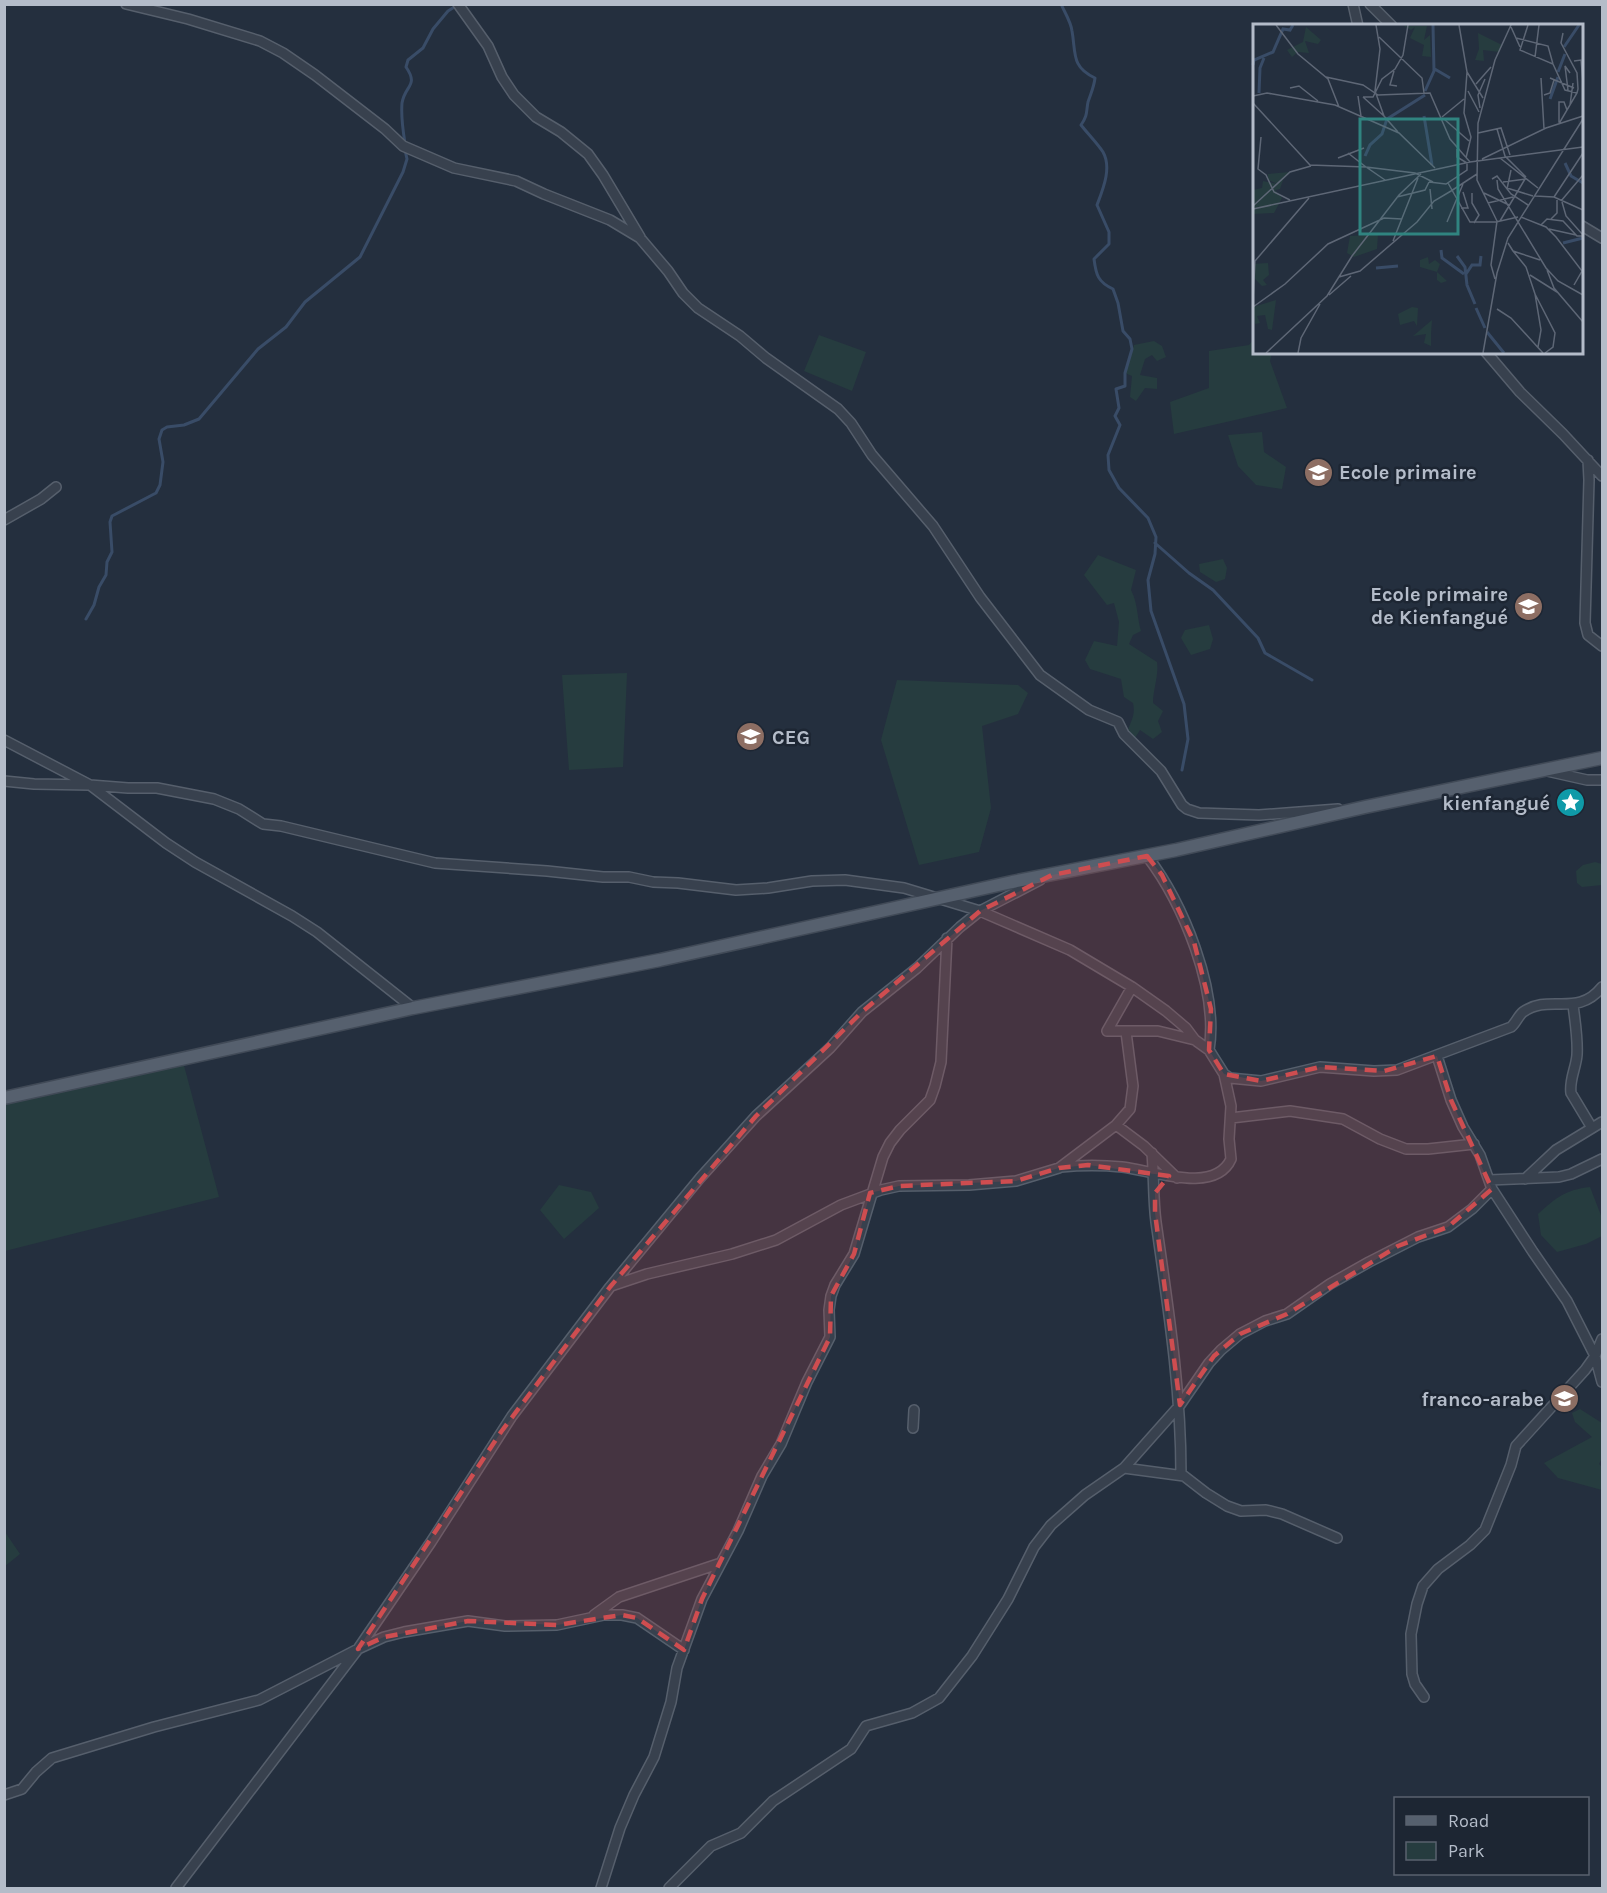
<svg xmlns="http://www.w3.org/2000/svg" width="1607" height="1893" viewBox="0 0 1607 1893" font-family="Karla,sans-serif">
  <rect width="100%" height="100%" fill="#242f3e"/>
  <path fill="#263c3f" d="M819 335 866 352 852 391 804 371Z
    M1254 339V352L1272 353 1270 361 1287 408 1174 434 1170 402 1209 388V351L1249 345Z
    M1154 341 1162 346 1166 357 1157 361 1152 355 1145 359 1140 375 1157 378V389L1145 388 1136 401 1130 397 1132 376 1125 373 1134 345Z
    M1262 432 1264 452 1286 467 1282 489 1256 485 1238 466 1228 435Z
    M1098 555 1136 570 1131 590C1138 603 1137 618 1141 631L1133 635 1129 644 1157 662C1159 675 1153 689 1153 703L1163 711 1158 721 1162 732 1153 739 1140 730 1135 738H1129L1126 735C1130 722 1136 716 1133 703L1124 697 1121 679 1090 669 1085 660 1094 641 1117 646 1119 622 1114 603 1107 605 1084 575Z
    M1223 559 1227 568 1225 579 1216 582 1200 572 1199 564Z
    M1209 625 1213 639 1210 649 1191 655 1181 638 1185 630Z
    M627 673 623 767 569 770 562 675Z
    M897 680 1018 685 1028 693 1018 714 982 726 991 808 979 852 919 865 881 740Z
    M1595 862 1602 864V885L1582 887 1577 883 1576 871 1583 865Z
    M182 1058 219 1197 5 1251V1098Z
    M559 1185 591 1192 599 1208 564 1239 540 1210Z
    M1590 1187 1602 1218V1236L1586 1244 1557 1252 1541 1235 1538 1214C1557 1197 1565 1190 1590 1187Z
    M1580 1409 1602 1423V1458L1599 1464 1602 1467V1490L1558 1478 1544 1463 1592 1437 1575 1422 1572 1413Z
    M5 1532 20 1554 5 1566H4Z"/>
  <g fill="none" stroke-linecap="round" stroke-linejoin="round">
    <path stroke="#394c67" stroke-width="3" d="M1061 4C1065 13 1071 22 1072 31 1076 53 1071 67 1095 78 1094 87 1091 93 1088 102 1086 112 1088 115 1081 125 1088 134 1097 143 1103 152 1112 168 1103 189 1097 205L1109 232V244L1094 259C1096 275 1098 282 1113 289L1118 303 1123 331 1130 339 1132 349 1125 373V386L1116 389 1119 408 1115 416 1120 425 1108 455 1109 470 1119 488 1148 518 1156 537 1155 554 1148 580 1151 611 1184 704 1188 739 1182 770
      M405 143C403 131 401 115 402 103 405 85 419 86 406 67L408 60 423 48 433 29 448 11 456 6
      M1155 543 1189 573 1213 590 1258 638 1265 653 1312 680
      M86 619 94 605 99 587 106 575 107 562 112 552 110 522 112 516 156 493 160 485 163 462 159 439 162 430 167 427 184 425 199 419 258 349 286 327 305 302 360 257 403 172 407 159 405 150"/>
    <defs>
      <path id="minor" d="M126 4 188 19 260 41 283 53 315 75 385 129 403 146 454 168 516 181 544 194 610 220 640 238 668 271 683 293 698 308 740 336 766 358 838 409 851 423 872 455 933 526 980 597 1040 675 1089 710 1118 722 1124 734 1161 771 1182 805 1187 809 1199 813 1259 815 1338 809
        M458 4 488 46 502 77 514 95 536 117 561 132 588 154 603 175 640 237
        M1353 4 1358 26
        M1370 4 1392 26
        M1582 226 1602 238
        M1486 352 1520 392 1563 434 1602 476
        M1588 460 1589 480 1585 623 1588 635 1602 646
        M4 520 41 499 56 487
        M4 740 90 785 128 788H157L214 799 239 809 263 824 281 826 435 863 547 871 603 877H629L653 882 678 883 736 890 768 888 812 881 845 880 904 888 980 911 1070 950 1132 987 1166 1011 1186 1028 1195 1040
        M1547 771 1587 780H1602
        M4 781 34 784 90 785 166 843 195 862 292 916 317 932 413 1008
        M1147 856C1183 903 1219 990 1209 1050
        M1132 987 1107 1031H1158L1195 1040 1209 1050 1224 1074 1230 1078 1261 1081 1320 1067 1374 1071 1397 1070 1511 1027C1516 1023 1518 1016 1523 1012 1550 993 1577 1018 1602 987
        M1573 1005C1575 1021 1578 1038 1577 1055 1576 1068 1569 1080 1571 1093L1592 1128
        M1437 1056 1451 1100 1463 1127 1480 1155 1492 1189 1533 1252 1567 1301 1595 1356 1602 1382
        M1231 1118 1290 1111 1343 1119 1380 1139 1406 1149H1428L1474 1144
        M1116 1125 1144 1146 1177 1178
        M1152 1153C1154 1176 1153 1199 1156 1222 1168 1307 1181 1388 1181 1474
        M1061 1167C1082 1165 1102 1165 1122 1167 1151 1170 1215 1195 1231 1159L1229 1139 1231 1106 1224 1074
        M1525 1179 1556 1150 1602 1122
        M1489 1180 1559 1177 1571 1174 1602 1159
        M611 1286 647 1274 732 1254 776 1240 841 1205 881 1190 899 1186 969 1185 1016 1181 1059 1168 1116 1125 1130 1109 1133 1086 1126 1032
        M913 1428 914 1410
        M1124 1468 1184 1476 1206 1493 1227 1506 1241 1511 1266 1510 1282 1514 1337 1538
        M594 1615 619 1597 718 1564
        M1424 1697 1415 1684 1412 1674 1411 1634 1417 1604 1423 1586 1438 1569 1470 1545 1485 1530 1511 1465 1516 1446 1585 1370 1595 1356 1602 1339
        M4 1795 22 1789 36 1772 52 1758 154 1727 259 1700 358 1649 384 1637 404 1632 468 1621 505 1626 557 1625 604 1615H622L637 1618 684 1650
        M176 1888 358 1649 431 1542 512 1416 610 1287 700 1178 756 1116 830 1048 862 1012 917 968 960 927 980 911 1040 880
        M601 1888 620 1828 634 1795 654 1757 671 1702 677 1668 702 1599 738 1531 762 1476 781 1444 807 1382 830 1337 829 1310 831 1296 835 1285 854 1254 883 1157 890 1143 900 1130 930 1100 935 1086 941 1062 947 938
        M669 1888 711 1846 741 1833 773 1801 851 1749 866 1726 912 1713 939 1698 972 1656 1008 1599 1034 1547 1051 1525 1085 1495 1124 1468 1180 1405 1209 1363 1221 1350 1240 1334 1265 1321 1287 1314 1330 1284 1369 1262 1418 1237 1448 1227 1472 1209 1492 1189"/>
      <path id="major" d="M4 1098 413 1008 660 960 1012 882 1176 850 1365 807 1602 758"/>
    </defs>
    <use href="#minor" stroke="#565f6c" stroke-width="12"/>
    <use href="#major" stroke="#414a57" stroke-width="15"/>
    <use href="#minor" stroke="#38414e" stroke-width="9"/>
    <use href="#major" stroke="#56606e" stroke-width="12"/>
  </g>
  <path fill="#ce4d50" fill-opacity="0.2" stroke="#ce4d50" stroke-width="4.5" stroke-dasharray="12 8" stroke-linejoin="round" d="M1147 856 1162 875 1194 942 1211 1009 1209 1050 1224 1074 1261 1081 1320 1067 1384 1071 1437 1056 1451 1100 1492 1189 1448 1227 1398 1246 1287 1314 1240 1334 1214 1356 1180 1405 1155 1213V1193L1169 1176 1088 1165 1059 1168 1016 1181 899 1186 870 1193 854 1254 831 1296 830 1337 702 1599 684 1650 637 1618 622 1615 557 1625 468 1621 384 1637 358 1649 501 1432 610 1287 756 1116 862 1012 980 911 1052 875Z"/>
  <defs>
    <symbol id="school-disc" viewBox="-11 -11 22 22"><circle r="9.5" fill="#8d6e63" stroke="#1d2633"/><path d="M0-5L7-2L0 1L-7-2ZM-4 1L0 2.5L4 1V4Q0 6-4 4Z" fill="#fff"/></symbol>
    <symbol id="sight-disc" viewBox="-11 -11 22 22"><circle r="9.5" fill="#0f9aa8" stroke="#1d2633"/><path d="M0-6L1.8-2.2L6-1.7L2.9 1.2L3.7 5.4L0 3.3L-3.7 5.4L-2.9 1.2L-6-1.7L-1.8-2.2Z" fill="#fff"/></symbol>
  </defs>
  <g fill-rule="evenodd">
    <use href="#school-disc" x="1302" y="456" width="33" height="33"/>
    <use href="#school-disc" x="1512" y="590" width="33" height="33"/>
    <use href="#school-disc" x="734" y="720" width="33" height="33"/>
    <use href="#sight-disc" x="1554" y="786" width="33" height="33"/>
    <use href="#school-disc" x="1548" y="1382" width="33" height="33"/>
  </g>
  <g text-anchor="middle" stroke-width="5" stroke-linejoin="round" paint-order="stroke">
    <g font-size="20" font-weight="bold" fill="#b4bcc9" stroke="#1d2633" text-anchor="end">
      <text x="1339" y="479" text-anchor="start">Ecole primaire</text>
      <text x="1508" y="601">Ecole primaire<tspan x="1508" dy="23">de Kienfangué</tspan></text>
      <text x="772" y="744" text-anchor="start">CEG</text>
      <text x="1550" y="810">kienfangué</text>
      <text x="1544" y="1406">franco-arabe</text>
    </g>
  </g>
  <g transform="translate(1253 24)">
    <rect width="330" height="330" fill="#242f3e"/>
    <path d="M151 2H174L171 16 177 11 178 33 169 32 171 21 157 14 162 3 158 6ZM53 3 68 16 65 20 52 17 56 29 45 28 39 33 34 26 50 18ZM225 9 249 21 246 28 230 26 231 37 222 36 226 25ZM37 148 31 153 27 165 22 166 29 174 21 189 0 190V166L9 164 10 157 25 160 15 156V150ZM117 211H125L124 225 101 233 94 229 97 212ZM175 233 176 240 182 236 187 240 184 248 194 257 188 259 184 256V248L167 243V236ZM15 239 16 251 10 256 14 261 9 262 0 253V240ZM23 276 19 306 15 305 12 291 4 292 7 299 2 300 0 283ZM159 283 165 284 164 302 161 297 147 301 145 290ZM179 296 178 310V322L171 319 173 310 160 312Z" fill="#263c3f"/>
    <path fill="none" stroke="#394c67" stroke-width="3" d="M311 23 326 1M0 41 1 36 20 28 30 5 37 6 40 1M180 44 197 54M305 48 312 30M172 67 181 47 180 1M6 69 7 44 11 34M297 75 305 53M171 92 179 141M112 132 117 121 129 110 134 95 172 71M312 139 318 152 330 159M310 219 330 214M188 226 189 234 211 250M204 232 212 243 214 261 222 280M123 244 145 242M213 250 219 241H227L228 232M223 284 232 304M234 308 251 329"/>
    <path fill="none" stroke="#5e6776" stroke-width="1.5" d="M23 1 45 30 75 55 86 83M123 1 127 25 122 67 131 92 145 108M206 1 214 48 230 74M275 1 267 26 300 40 312 66 324 69M258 3 267 23M310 9 308 19 324 49 325 65 324 69 307 98H306V78H311L314 86M126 13 169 54 171 69M263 14 295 22 300 40M282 33 286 1M321 37 328 36 330 58M141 47 137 61 144 62M73 53 110 61 125 71 177 69 197 115 217 138M288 54 291 105M297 54 321 64M223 60 238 43M37 64 46 62 65 77M315 66 312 42 317 49M215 67 226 88M291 71 297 69 301 56M0 72 14 69 82 81 146 109 182 144M105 72 108 92M110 73H120L129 55 142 45 150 31 155 1M110 73 131 92M0 79 57 141 113 143 132 156M317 81 320 59M227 84 225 71 232 55M189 93 211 75M191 95 216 117M244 105 252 132 273 153M225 109 248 104 257 131M8 113 5 145 13 151 21 168 37 176M95 129 113 143 162 149 180 158M85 134 111 124M213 134 218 113 211 89 214 48M247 134 285 164M229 135 293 104 330 92M239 155 244 152 258 170 275 181M244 156 245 165 293 244 305 257 330 271M176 158 193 160 214 146V139L204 133V125M250 158 273 155M195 159 217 198H243L265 193M254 164 280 172M177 165 179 185M254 165 258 146M198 167 224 150M219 169V179L226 191 221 199M231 169 256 181M282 172 301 173 330 186M144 173 172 166 176 158M301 173 330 129M308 177 330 151M309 178 313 192 330 211M235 179 260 173M0 182 37 148 58 142M208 184H215L210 168M0 185 217 138 330 123M268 193 293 203 303 213 329 247 321 261M298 195 304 189V176M247 197 272 155M194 198 210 160M288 201 294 195 310 197 324 212H330M296 205 323 211M140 217 165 154M255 219 260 227 287 236M260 227 273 243 282 270 288 306 285 323M294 246 301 264 330 298M277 251 304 268M86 253 107 247 164 198 181 177 198 167M242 255 238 241 244 197 224 156 225 99 242 36 258 1M282 270 302 309 300 323 292 329M76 271 98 252M0 276 2 237 56 174M0 283 32 260 75 220 131 194 149 195M244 285 258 294 290 329M13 329 74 272 99 232 146 171 168 150M45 329 48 314 67 280M230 329 244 249 255 214 330 95"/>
    <path fill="#308480" fill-opacity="0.15" stroke="#308480" stroke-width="3" d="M107 95H205V210H107Z"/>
    <rect width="330" height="330" fill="none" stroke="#b4bcc9" stroke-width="3"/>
  </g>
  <rect width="1607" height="1893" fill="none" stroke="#b4bcc9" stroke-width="12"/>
  <rect x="1394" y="1797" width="195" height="78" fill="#1d2633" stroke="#59626f" stroke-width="1.5"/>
  <rect x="1406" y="1816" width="30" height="9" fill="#56606e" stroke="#59626f" stroke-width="1.5"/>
  <text x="1448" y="1827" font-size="18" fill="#b4bcc9">Road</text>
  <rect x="1406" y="1842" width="30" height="18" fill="#263c3f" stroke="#59626f" stroke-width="1.5"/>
  <text x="1448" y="1857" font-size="18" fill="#b4bcc9">Park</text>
</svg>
